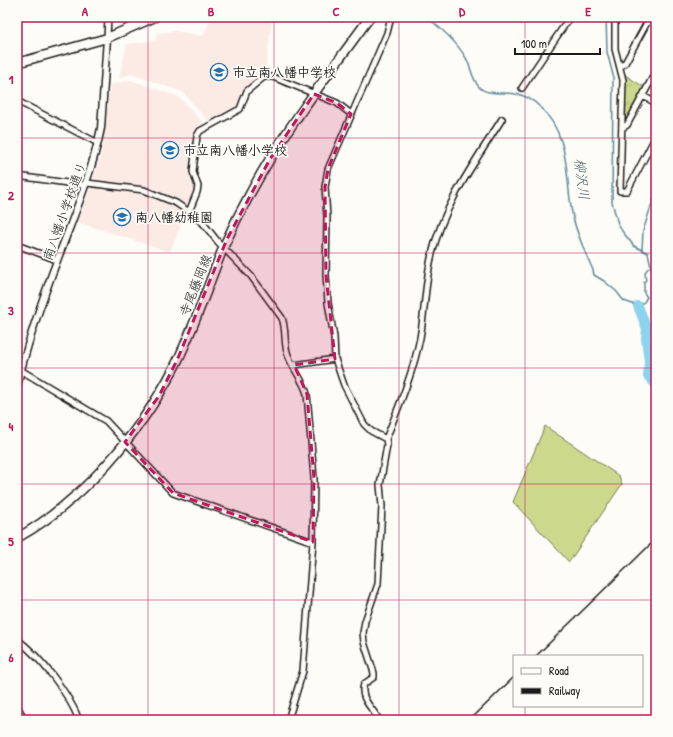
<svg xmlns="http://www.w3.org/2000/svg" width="673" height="737" viewBox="0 0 673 737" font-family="'Patrick Hand','Klee One',sans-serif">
  <defs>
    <pattern id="park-tufts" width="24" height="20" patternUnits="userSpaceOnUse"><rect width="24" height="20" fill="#ccd98c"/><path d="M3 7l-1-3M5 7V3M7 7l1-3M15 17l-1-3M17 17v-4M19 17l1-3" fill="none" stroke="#afba78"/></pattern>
  </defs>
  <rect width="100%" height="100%" fill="#fdfcf7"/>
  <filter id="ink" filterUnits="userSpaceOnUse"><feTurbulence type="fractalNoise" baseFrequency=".025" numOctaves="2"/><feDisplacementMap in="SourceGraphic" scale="8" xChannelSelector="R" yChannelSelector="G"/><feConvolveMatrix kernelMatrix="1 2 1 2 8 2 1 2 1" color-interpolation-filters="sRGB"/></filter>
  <g filter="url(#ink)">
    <path fill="#fceae5" d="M17 17H73V18L29 21 17 20Z
      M212 17H272L265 73 259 75 244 89 237 106 212 121 207 120 183 92 131 74 119 78 127 44 156 40 157 33 175 31 203 36Z
      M130 80 179 97 202 122 194 135 191 173 195 187 189 208 175 199 144 187 95 180 94 178 102 151 110 85Z
      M96 186 143 193 175 205 184 212 185 215 170 252 77 222 91 188Z"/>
    <path fill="url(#park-tufts)" stroke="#747a54" d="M625 75 644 87 627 119 625 118Z"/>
    <path fill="#ccd98c" stroke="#747a54" d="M545 426 619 476 622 484 569 562 513 502Z"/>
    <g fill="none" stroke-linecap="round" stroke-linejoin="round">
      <path stroke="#5f8a99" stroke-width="1.5" d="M426 17C441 28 456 41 466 58 471 66 472 81 480 88 488 95 505 92 515 94 524 95 533 100 539 106 571 135 565 176 572 213 576 233 585 252 593 270L594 275 604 281 616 291 624 301 638 306 644 302 647 297 644 293V282L646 280C644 273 645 270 651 266L648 253 634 246 622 231 618 224 612 202 613 75 607 52 606 17
        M642 250 643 231 656 191"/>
      <path stroke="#8cd3ed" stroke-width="10" d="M638 306 647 329 646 338 649 362 648 376 656 385"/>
      <defs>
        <path id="minor" d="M615 17V49L623 80 620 191H627L656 136
          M107 38 108 17
          M620 67 625 63 650 17
          M522 88 570 17
          M643 96 656 103
          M17 101 98 143
          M622 128 627 125 656 71
          M17 176 82 185 87 183 144 190 176 203 189 212 203 223 218 242 251 276 282 318C286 328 284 341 287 352 291 367 303 379 307 394L314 478 313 542 303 671 288 720
          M189 212 197 192 198 186 193 172 197 136 200 131 240 109 247 91 264 77H273L337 103 351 114
          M17 245 57 260
          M294 365 335 359
          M17 368 106 421 173 493 313 542
          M386 439 371 431 364 424 344 385 335 359 334 337 328 303 326 275 327 217 325 187 328 169 387 33 391 17
          M17 639C41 658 68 692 79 720
          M17 706 25 720
          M379 720C373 708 359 699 364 684L374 677V673L364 642 363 633 365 621 378 584 382 506 380 485 387 445 386 439C399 406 413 373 420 338 425 310 425 282 432 254 444 204 475 162 502 119"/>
        <path id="tertiary" d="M17 386C27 343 42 300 58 258 74 215 92 173 101 128L107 38"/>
        <path id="primary" d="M17 63 107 38 155 17
          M17 538C82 502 140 433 174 368 194 329 207 287 224 246 232 228 241 210 251 192 284 130 329 74 370 17"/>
      </defs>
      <use href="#minor" stroke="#1c1c1c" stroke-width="8"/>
      <use href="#tertiary" stroke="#1c1c1c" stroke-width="9"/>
      <use href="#primary" stroke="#1c1c1c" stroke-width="11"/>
      <use href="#minor" stroke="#fdfcf7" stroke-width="5"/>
      <use href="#tertiary" stroke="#fdfcf7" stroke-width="6"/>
      <use href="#primary" stroke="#fdfcf7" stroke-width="8"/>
      <path stroke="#1c1c1c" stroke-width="1.5" d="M17 18 66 17
        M536 656 656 539
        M470 720 514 677"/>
    </g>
  </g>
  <path fill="#c2185b" fill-opacity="0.2" stroke="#c2185b" stroke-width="3" stroke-dasharray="8 5" stroke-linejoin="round" d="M314 94 337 103 351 114 328 169 325 187 326 275 335 359 294 365 307 394 314 478 313 542 173 493 125 442 159 396 178 358 227 239 270 159Z"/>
  <path fill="none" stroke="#c2185b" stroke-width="1" stroke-opacity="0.55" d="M148 17V720M274 17V720M399 17V720M525 17V656M17 138H656M17 253H656M17 368H656M17 484H656M17 600H656M525 706V720"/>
  <defs>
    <symbol id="school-ring" viewBox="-11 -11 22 22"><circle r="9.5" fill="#fdfcf7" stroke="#1f6fb2" stroke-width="1.5"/><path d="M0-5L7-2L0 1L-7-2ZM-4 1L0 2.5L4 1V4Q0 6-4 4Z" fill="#1f6fb2"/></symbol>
  </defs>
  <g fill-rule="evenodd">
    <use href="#school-ring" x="209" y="62" width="20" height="20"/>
    <use href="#school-ring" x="160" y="140" width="20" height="20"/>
    <use href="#school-ring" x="112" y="207" width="20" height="20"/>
  </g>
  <g text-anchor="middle" stroke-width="3.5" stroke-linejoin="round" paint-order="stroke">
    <g font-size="13" font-weight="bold" fill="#1c1c1c" stroke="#fdfcf7" text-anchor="start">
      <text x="232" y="77">市立南八幡中学校</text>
      <text x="183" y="155">市立南八幡小学校</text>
      <text x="135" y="222">南八幡幼稚園</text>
    </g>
    <g font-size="13" fill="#1c1c1c" stroke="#fdfcf7">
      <text transform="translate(64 211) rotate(-70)" y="5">南八幡小学校通り</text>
      <text transform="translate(195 285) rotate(-68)" y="5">寺尾藤岡線</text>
    </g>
    <g font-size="14" font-style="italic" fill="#435c65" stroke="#fdfcf7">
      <text transform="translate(582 179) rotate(83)" y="5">柳沢川</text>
    </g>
  </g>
  <rect width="673" height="737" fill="none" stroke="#fdfcf7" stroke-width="44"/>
  <rect x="513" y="655" width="130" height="52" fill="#fdfcf7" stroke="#a3a29f"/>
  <rect x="521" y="668" width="20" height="6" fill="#fdfcf7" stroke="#a3a29f"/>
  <text x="549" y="675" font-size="12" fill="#1c1c1c">Road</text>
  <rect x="521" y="688" width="20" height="6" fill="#1c1c1c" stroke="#a3a29f"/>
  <text x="549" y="695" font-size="12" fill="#1c1c1c">Railway</text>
  <path d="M515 48v6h85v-6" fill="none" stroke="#1c1c1c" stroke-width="2"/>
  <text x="521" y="48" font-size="12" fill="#1c1c1c" stroke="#fdfcf7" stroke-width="3" paint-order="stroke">100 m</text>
  <rect x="22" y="22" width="629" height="693" fill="none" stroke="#c2185b" stroke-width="1.5"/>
  <g font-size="13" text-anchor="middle" font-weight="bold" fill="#c2185b">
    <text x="85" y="16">A</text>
    <text x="211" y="16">B</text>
    <text x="336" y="16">C</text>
    <text x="462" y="16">D</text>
    <text x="588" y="16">E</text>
    <text x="11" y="84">1</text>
    <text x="11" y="200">2</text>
    <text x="11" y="315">3</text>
    <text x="11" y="431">4</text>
    <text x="11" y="546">5</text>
    <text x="11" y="662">6</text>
  </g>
</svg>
